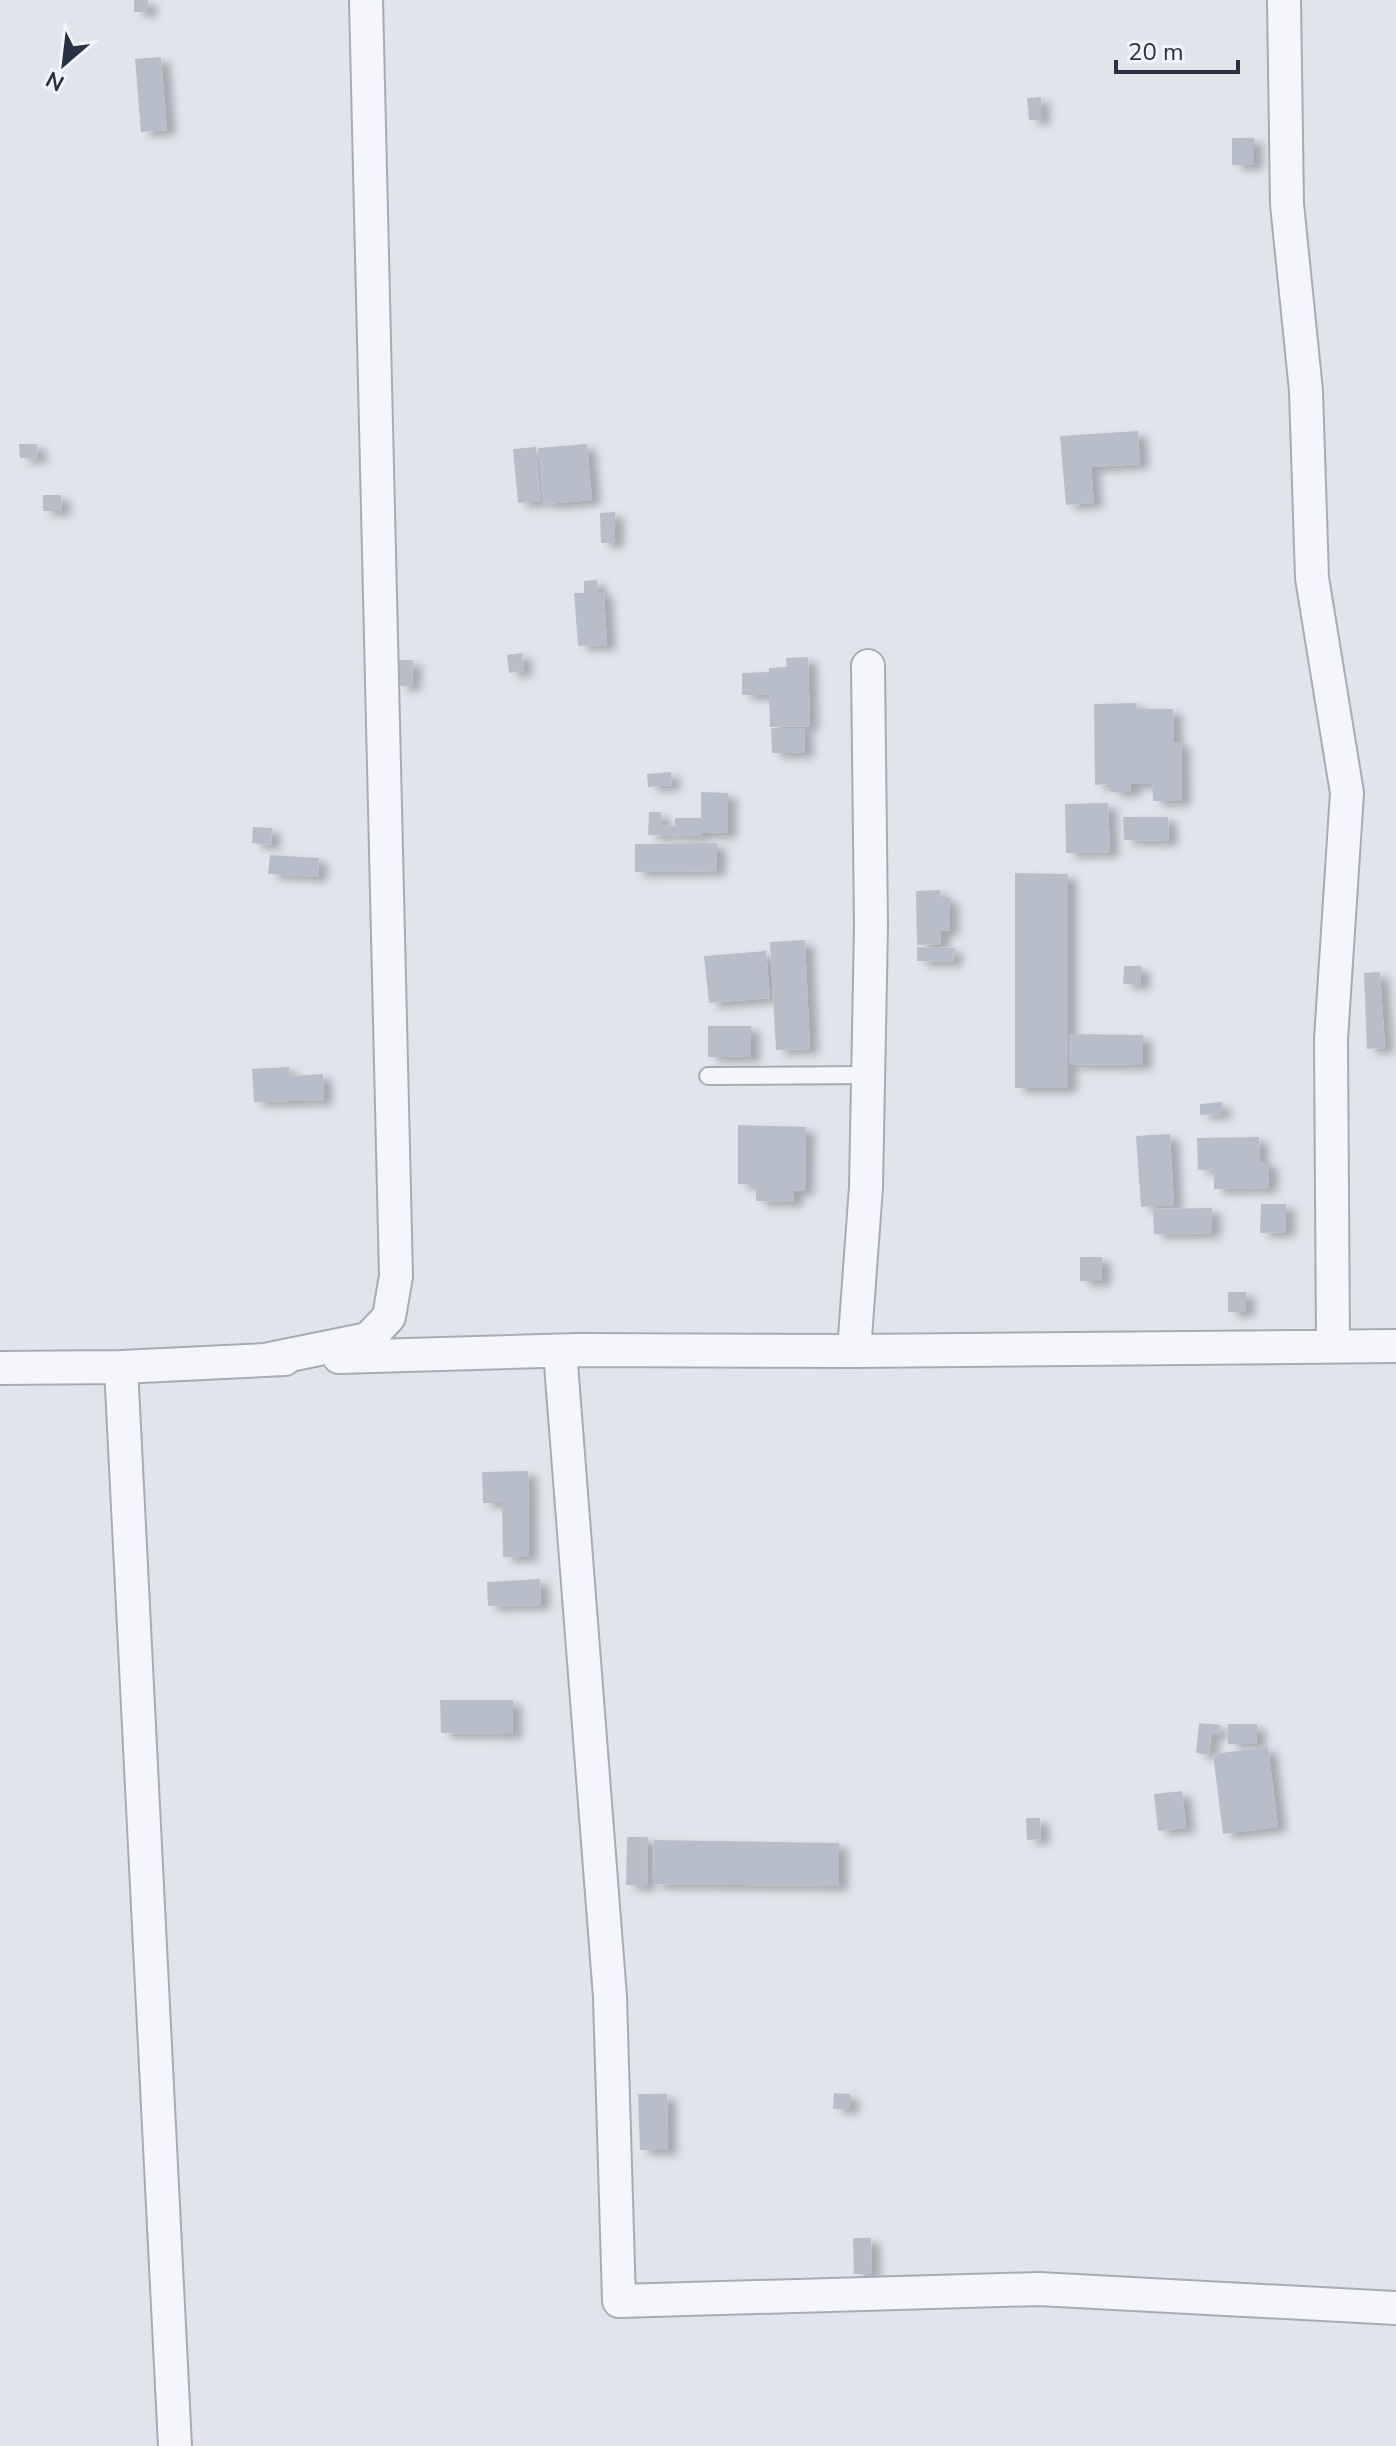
<svg xmlns="http://www.w3.org/2000/svg" width="1396" height="2446" viewBox="0 0 1396 2446" font-family="'Nunito Sans',sans-serif">
  <defs>
    <filter id="shadow"><feDropShadow dx="9" dy="5" stdDeviation="4" flood-color="#0004"/></filter>
  </defs>
  <rect width="100%" height="100%" fill="#e1e5eb"/>
  <path fill="#b8bec9" filter="url(#shadow)" d="M134 0H148V12H134Z
    M161 57 167 130 141 132 135 59Z
    M1041 97V120H1029L1027 98Z
    M1232 138H1254V165H1232Z
    M1138 431 1140 464 1091 467 1094 503 1066 505 1060 436Z
    M19 444H37L38 459 20 458Z
    M587 444 592 500 543 504 538 448Z
    M536 447 541 501 518 503 513 449Z
    M43 495H61L62 511H43Z
    M615 512V543H601L600 513Z
    M597 580 598 592H604L607 645 578 646 574 593H584V581Z
    M522 653 524 671 509 673 507 655Z
    M808 657 810 726 770 727 769 695H742V673L769 672V668L787 667 786 658Z
    M399 660H413L412 686H398Z
    M1137 703 1136 709H1173L1174 742H1181L1182 801H1153L1152 784H1131V792H1111V784L1095 785 1094 704Z
    M771 728H804L805 753H772Z
    M671 772 672 785 648 787 647 774Z
    M701 792 728 793V833H700L701 836 648 835 649 812H661V825L675 826V818H701Z
    M1108 803 1110 852 1066 853 1065 804Z
    M1123 817H1168L1169 841 1124 840Z
    M253 827 272 828 271 845 252 843Z
    M717 843V871L635 872V844Z
    M270 855 319 858 318 877 268 874Z
    M1015 873 1068 874V1088H1015Z
    M940 890V898H950V931L941 930V944L917 945 916 891Z
    M805 940 810 1049 776 1050 770 942Z
    M917 947 954 948 953 962 917 961Z
    M766 951 770 998 709 1003 704 956Z
    M1124 966H1141V985L1123 984Z
    M1380 972 1385 1048 1367 1049 1364 973Z
    M708 1026H751V1057H708Z
    M1070 1034 1143 1035V1065L1069 1064Z
    M289 1067V1076L323 1074 324 1100 254 1102 252 1069Z
    M1222 1102V1114L1200 1115V1104Z
    M738 1125 806 1127 805 1190 794 1191V1202L756 1201V1185L738 1184Z
    M1170 1134 1174 1205 1141 1207 1136 1136Z
    M1259 1137 1260 1162H1269V1188L1214 1189V1169L1198 1170 1197 1138Z
    M1261 1204H1286V1232L1260 1233Z
    M1212 1208V1233L1154 1234 1153 1209Z
    M1080 1257H1102V1281H1080Z
    M1228 1292H1246V1312H1228Z
    M528 1471 529 1557H503L502 1503H483L482 1472Z
    M540 1579 541 1605 488 1606 487 1582Z
    M440 1700H513V1734L441 1733Z
    M1199 1723 1220 1725 1219 1734H1211L1209 1755 1196 1753Z
    M1228 1724H1257V1744H1228Z
    M1268 1747 1278 1827 1223 1834 1213 1754Z
    M1182 1791 1186 1828 1158 1831 1154 1794Z
    M1026 1818H1040L1041 1839 1027 1840Z
    M627 1837H648L647 1886 626 1885Z
    M654 1840 839 1843V1886L653 1884Z
    M834 2093 850 2094V2109H833Z
    M638 2094H667L668 2150H640Z
    M853 2238H871L872 2274H854Z"/>
  <g fill="none" stroke-linecap="round" stroke-linejoin="round">
    <defs>
      <path id="lane" d="M708 1076 868 1075"/>
      <path id="street" d="M1284 0 1287 204 1306 391 1312 578 1347 793 1331 1039 1333 1345
        M560 1351 610 1997 619 2301 1039 2289 1396 2308
        M854 1351 866 1187 871 926 868 666
        M339 1357 577 1350 854 1351 1396 1346
        M265 1360 368 1339 389 1317 396 1276 366 0
        M121 1367 175 2446
        M0 1368 121 1367 285 1359"/>
    </defs>
    <use href="#lane" stroke="#a6acb6" stroke-width="20"/>
    <use href="#street" stroke="#a6acb6" stroke-width="36"/>
    <use href="#lane" stroke="#f4f6f9" stroke-width="16"/>
    <use href="#street" stroke="#f4f6f9" stroke-width="32"/>
  </g>
  <g transform="translate(64 64) rotate(208)" stroke="#f1f4f8" stroke-width="6" paint-order="stroke">
  <path d="M0-6L14 30L0 20L-14 30Z" fill="#283244"/>
  <text y="-12" font-size="22" font-weight="bold" text-anchor="middle" fill="#283244">N</text>
  </g>
  <path d="M1116 60v12h122v-12" fill="none" stroke="#283244" stroke-width="4"/>
  <text x="1128" y="60" font-size="24" fill="#283244" stroke="#f1f4f8" stroke-width="6" paint-order="stroke">20 m</text>
</svg>
